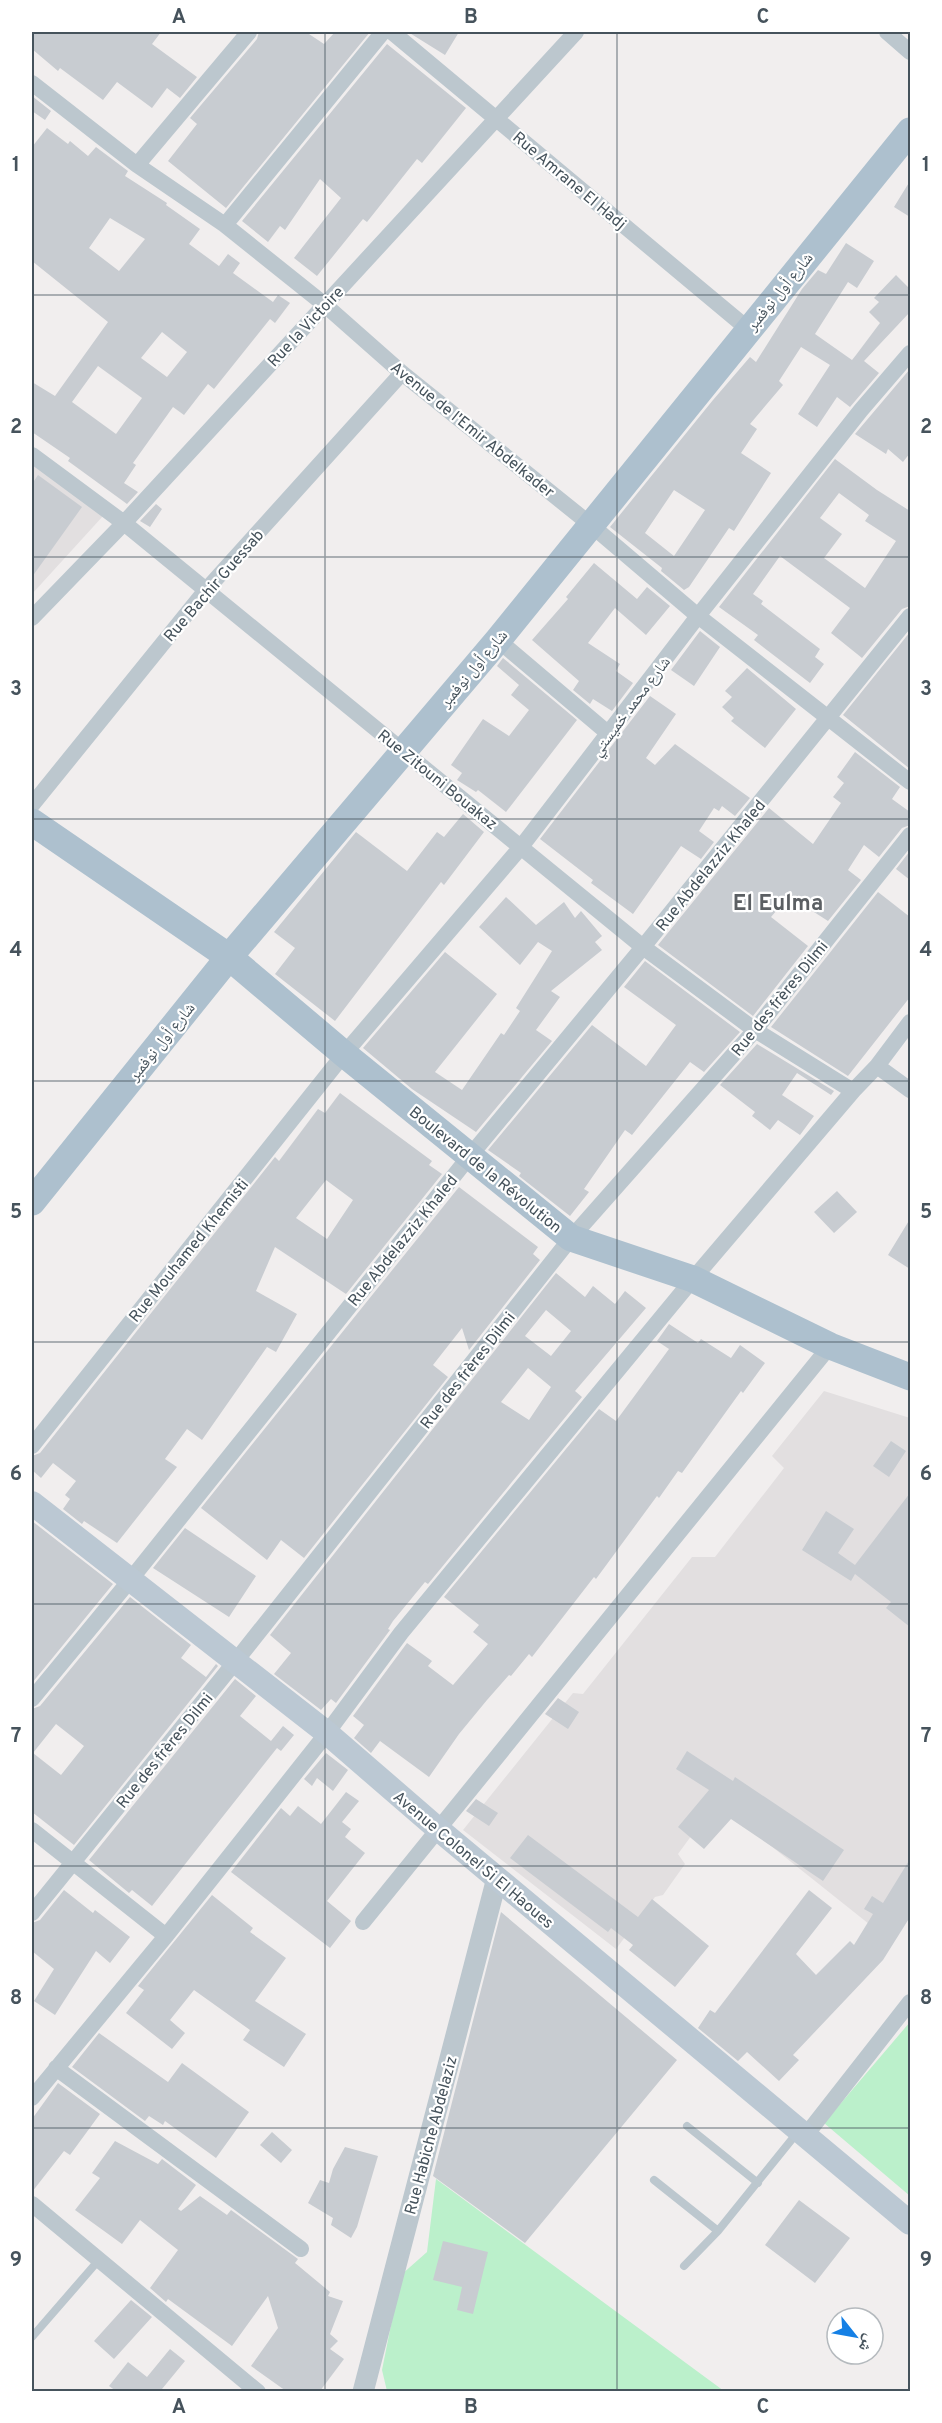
<svg xmlns="http://www.w3.org/2000/svg" width="942" height="2423" viewBox="0 0 942 2423" font-family="Overpass,'Noto Naskh Arabic',sans-serif">
  <rect width="100%" height="100%" fill="#f1eeee"/>
  <path fill="#e2dfe0" d="M32 460 103 516 32 594Z
    M824 1391 910 1418V1872L869 1924 716 1802 678 1854 685 1864 663 1895 655 1897 616 1949 463 1830 573 1693 583 1694 692 1557H715L784 1468 772 1456Z"/>
  <path fill="#bbf0cb" d="M910 2022V2196L824 2123Z
    M436 2179 724 2391H387L382 2370 401 2275 427 2252Z"/>
  <path fill="#c8ccd1" fill-rule="evenodd" d="M32 32H161L152 44 197 77 180 98 167 88 152 108 117 82 103 100 60 68 58 71 32 49Z
    M259 32H306L324 44 335 32H370L226 208 168 161 197 124 190 118 257 39Z
    M408 32H459L445 55Z
    M387 44 466 108 422 163 417 159 367 222 363 219 317 276 294 258 341 198 320 179 285 230 280 226 268 242 242 221Z
    M32 96 51 111 45 120 32 111Z
    M47 128 68 144 70 141 88 156 96 147 128 171 125 176 167 203 166 205 200 229 189 244 219 266 228 254 240 263 233 273 273 302 278 295 290 303 275 323 270 319 214 389 208 384 184 415 173 407 133 463 136 465 124 483 138 492 127 504 68 461 70 458 32 432V382L55 396 108 322 32 261V147ZM110 218 145 239 119 271 89 248ZM162 332 187 352 167 377 141 358ZM98 366 142 398 116 434 72 402Z
    M910 181V217L894 207Z
    M846 243 874 261 857 288 848 282 815 334 852 360 856 355 859 358 856 355 880 323 869 312 879 302 874 298 896 275 910 289V312L864 361 879 373 850 407 837 397 817 427 798 414 830 365 801 347 779 381 783 385 750 424 757 429 741 453 771 473 734 531 729 528 689 587 684 590 661 571 662 568 610 527 713 400 750 357 756 362 802 289 818 270 826 274ZM674 490 705 510 674 556 645 533Z
    M910 369V453L903 462 888 449 886 454 855 434Z
    M835 459 877 490 910 511V606L902 609 862 658 831 633 850 608 780 556 753 594 763 601 761 604 820 649 815 657 824 664 810 683 754 640 758 635 719 607ZM839 493 869 515 865 521 896 541 865 588 824 558 842 534 820 518Z
    M38 475 82 507 32 577V484Z
    M156 504 162 509 150 527 140 521Z
    M594 563 637 599 647 587 670 606 646 635 615 608 588 643 620 664 616 671 633 683 612 711 593 699 590 704 573 690 579 681 532 640 568 599 566 597Z
    M700 631 720 647 694 686 671 670Z
    M910 632V769L843 715Z
    M503 658 577 720 506 812 478 790 476 792 457 780 462 773 451 765 483 719 509 736 529 710 511 695 519 685 497 666Z
    M747 668 796 709 765 748 731 721 734 718 722 707 732 697 725 691Z
    M650 696 676 714 646 758 655 765 675 744 750 798 735 816 722 806 719 811 714 808 699 831 714 842 701 859 681 846 633 914 591 883 593 880 540 839Z
    M855 752 900 787 892 799 910 812V825L902 828 879 857 864 845 848 870 861 880 828 921 789 896 771 917 808 946 753 1016 658 945 769 808 813 844 841 803 833 797 844 783 837 777Z
    M463 814 484 832 444 885 441 882 335 1021 275 974 295 948 274 932 356 832 407 871 437 832 444 837Z
    M910 851V880L896 869Z
    M878 892 910 917V997L848 1076 771 1027Z
    M506 897 536 925 564 902 575 918 581 911 602 936 595 942 602 950 551 991 560 997 536 1030 552 1041 476 1132 412 1089 363 1048 445 952 497 994 435 1072 462 1090 501 1033 504 1035 520 1011 516 1008 552 951 538 942 520 965 479 927Z
    M645 961 740 1032 704 1072 690 1062 632 1135 625 1130 584 1189 589 1192 570 1216 519 1176 521 1173 488 1150 592 1025 646 1066 676 1025 624 987Z
    M757 1044 834 1091 831 1095 797 1073 782 1095 814 1116 800 1135 778 1120 770 1130 752 1116 755 1112 720 1085Z
    M340 1093 432 1161 429 1165 442 1174 346 1294 275 1247 256 1291 297 1314 276 1352 267 1347 202 1440 187 1429 165 1459 177 1467 117 1543 84 1521 82 1524 63 1509 70 1499 65 1495 76 1481 53 1463 41 1478 32 1470V1456L40 1453 275 1157 279 1161 318 1109 325 1113ZM326 1180 353 1200 327 1239 296 1218Z
    M459 1187 538 1247 533 1254 540 1260 469 1350 462 1328 433 1365 448 1377 304 1558 281 1540 267 1560 201 1508Z
    M837 1191 857 1212 834 1233 814 1212Z
    M910 1219V1269L888 1255Z
    M556 1273 585 1297 593 1286 615 1304 625 1291 646 1308 575 1391 582 1397 428 1584 425 1582 393 1621 388 1629 390 1630 336 1703 331 1699 321 1710 274 1674 291 1653 270 1635ZM546 1310 571 1331 551 1356 525 1336ZM528 1368 551 1387 529 1420 501 1402Z
    M669 1324 698 1343 701 1339 731 1358 740 1345 765 1363 743 1393 741 1391 682 1473 678 1471 659 1498 657 1496 596 1579 594 1577 532 1657 529 1654 511 1676 509 1675 487 1700 459 1734 429 1777 380 1741 371 1753 354 1738 364 1725 353 1716 407 1643 432 1661 428 1666 453 1685 488 1644 473 1632 479 1625 444 1597 599 1409 616 1421 669 1349 657 1341Z
    M891 1441 906 1451 889 1477 873 1466Z
    M910 1493V1627L886 1608 891 1602 855 1574 851 1581 802 1550 826 1511 854 1529 838 1553 855 1565Z
    M32 1521 113 1584 32 1683Z
    M185 1528 256 1576 229 1617 153 1568Z
    M130 1597 191 1645 181 1658 206 1677 216 1664 218 1666 74 1845 32 1812V1709L40 1706ZM56 1724 84 1746 61 1775 33 1753Z
    M235 1679 256 1696 240 1716 271 1741 283 1726 294 1735 281 1751 277 1748 152 1906 132 1890 129 1893 89 1860Z
    M558 1698 579 1712 568 1729 545 1714Z
    M687 1751 733 1781 735 1777 844 1850 823 1881 731 1819 704 1849 678 1827 709 1790 676 1769Z
    M326 1753 348 1770 333 1791 317 1778 312 1786 304 1779Z
    M346 1792 359 1801 342 1822 351 1829 345 1837 365 1853 327 1901 351 1921 330 1948 231 1872 281 1808 290 1816 298 1806 321 1824Z
    M476 1799 498 1813 489 1826 466 1811Z
    M528 1835 638 1917 652 1899 709 1946 675 1987 629 1950 633 1945 611 1928 608 1932 510 1858Z
    M910 1859V1917L883 1960 793 2055 799 2060 779 2081 747 2052 738 2061 698 2028 710 2010 715 2013 809 1890 832 1908 796 1954 816 1975 850 1941 854 1945 873 1914 864 1909 872 1896 883 1903Z
    M64 1890 93 1913 95 1910 130 1937 110 1963 96 1951 55 2015 34 2001 54 1969 32 1951V1923L40 1920Z
    M212 1895 253 1928 250 1932 286 1958 255 2001 306 2034 284 2067 243 2040 250 2030 194 1990 170 2020 185 2033 172 2049 126 2013 144 1990 138 1986Z
    M501 1912 677 2060 525 2243 433 2176Z
    M99 2033 168 2082 182 2063 249 2112 216 2158 165 2121 163 2125 149 2116 145 2121 72 2067Z
    M58 2083 100 2114 70 2155 64 2151 32 2192V2119Z
    M272 2132 292 2150 281 2163 260 2145Z
    M115 2141 158 2164 162 2159 196 2185 178 2209 181 2211 200 2196 227 2215 231 2210 298 2259 295 2263 330 2292 328 2296 343 2301 330 2334 338 2341 330 2349 344 2359 320 2391H286L251 2366 278 2328 268 2296 232 2346 168 2299 166 2302 150 2288 178 2250 140 2220 122 2244 75 2210 100 2178 92 2173Z
    M345 2147 378 2156 357 2227 351 2238 331 2225 333 2218 308 2203 320 2180 329 2183 333 2169Z
    M799 2200 850 2238 815 2283 765 2245Z
    M443 2241 488 2252 473 2314 457 2310 462 2287 433 2280Z
    M131 2300 152 2317 114 2359 94 2341Z
    M170 2349 185 2361 162 2389 165 2391H116L109 2386 128 2362 147 2377Z"/>
  <g fill="none" stroke-linecap="round" stroke-linejoin="round">
    <path stroke="#bcc7ce" stroke-width="8" d="M687 2126 758 2183
      M654 2180 718 2231
      M684 2266 718 2231 797 2133
      M32 2337 98 2261"/>
    <path stroke="#bcc7ce" stroke-width="16" d="M392 32 748 329
      M887 32 910 52
      M32 83 137 165 225 225 325 305 402 373 591 525 698 616 910 782
      M137 165 249 32
      M225 225 383 32
      M32 455 124 523 643 947 755 1030 853 1091
      M32 618 124 523 576 32
      M498 640 609 734
      M32 805 206 590 402 373
      M877 1066 910 1090
      M32 1446 344 1054 521 847 698 616 861 410 910 353
      M32 1699 131 1579 469 1157 643 947 910 616
      M32 1830 166 1936
      M32 1913 235 1662 571 1238 755 1030 910 835
      M363 1922 830 1346
      M56 2068 301 2249
      M32 2098 166 1936 327 1733 401 1633 693 1279 853 1091 877 1066 910 1022
      M806 2135 910 2002
      M32 2204 258 2392"/>
    <path stroke="#bcc7ce" stroke-width="21" d="M363 2392 497 1878"/>
    <path stroke="#bbc8d3" stroke-width="24" d="M32 1503 327 1733 438 1829 910 2223"/>
    <path stroke="#adc0ce" stroke-width="27" d="M32 822 229 957 344 1054 571 1238 693 1279 830 1346 910 1377
      M32 1202 229 957 498 640 910 131"/>
  </g>
  <path fill="none" stroke="#46535c" stroke-width="1.5" stroke-opacity="0.55" d="M325 32V2392M617 32V2392M32 295H910M32 557H910M32 819H910M32 1081H910M32 1342H910M32 1604H910M32 1866H910M32 2128H910"/>
  <g text-anchor="middle" stroke-width="4.5" stroke-linejoin="round" paint-order="stroke">
    <g font-size="16" fill="#46535c" stroke="#fff">
      <text transform="translate(570 180) rotate(40)" y="6">Rue Amrane El Hadj</text>
      <text transform="translate(779 291) rotate(-51)" y="6">شارع أول نوفمبر</text>
      <text transform="translate(305 326) rotate(-47)" y="6">Rue la Victoire</text>
      <text transform="translate(473 429) rotate(39)" y="6">Avenue de l'Emir Abdelkader</text>
      <text transform="translate(213 585) rotate(-49)" y="6">Rue Bachir Guessab</text>
      <text transform="translate(473 668) rotate(-50)" y="6">شارع أول نوفمبر</text>
      <text transform="translate(630 706) rotate(-53)" y="6">شارع محمد خميستي</text>
      <text transform="translate(438 779) rotate(39)" y="6">Rue Zitouni Bouakaz</text>
      <text transform="translate(710 865) rotate(-51)" y="6">Rue Abdelazziz Khaled</text>
      <text transform="translate(779 998) rotate(-51)" y="6">Rue des frères Dilmi</text>
      <text transform="translate(161 1041) rotate(-51)" y="6">شارع أول نوفمبر</text>
      <text transform="translate(486 1169) rotate(39)" y="6">Boulevard de la Révolution</text>
      <text transform="translate(402 1240) rotate(-51)" y="6">Rue Abdelazziz Khaled</text>
      <text transform="translate(188 1250) rotate(-51)" y="6">Rue Mouhamed Khemisti</text>
      <text transform="translate(467 1370) rotate(-52)" y="6">Rue des frères Dilmi</text>
      <text transform="translate(164 1750) rotate(-51)" y="6">Rue des frères Dilmi</text>
      <text transform="translate(474 1859) rotate(40)" y="6">Avenue Colonel Si El Haoues</text>
      <text transform="translate(430 2135) rotate(-75)" y="6">Rue Habiche Abdelaziz</text>
    </g>
    <g font-size="22" font-weight="bold" fill="#5b5f63" stroke="#fff">
      <text x="778" y="910">El Eulma</text>
    </g>
  </g>
  <rect width="942" height="2423" fill="none" stroke="#ffffff" stroke-width="66"/>
  <g transform="translate(855 2336) rotate(121)"><circle r="28" fill="#ffffff" stroke="#b5babe" stroke-width="1.5"/>
  <path d="M0-4.5L10 22L0 15L-10 22Z" fill="#1580e5"/>
  <text y="-9" font-size="16" font-weight="bold" text-anchor="middle" fill="#46535c">ش</text>
  </g>
  <rect x="33" y="33" width="876" height="2357" fill="none" stroke="#46535c" stroke-width="2"/>
  <g font-size="20" text-anchor="middle" font-weight="bold" fill="#46535c">
    <text x="179" y="23">A</text>
    <text x="471" y="23">B</text>
    <text x="763" y="23">C</text>
    <text x="16" y="171">1</text>
    <text x="926" y="171">1</text>
    <text x="16" y="433">2</text>
    <text x="926" y="433">2</text>
    <text x="16" y="695">3</text>
    <text x="926" y="695">3</text>
    <text x="16" y="956">4</text>
    <text x="926" y="956">4</text>
    <text x="16" y="1218">5</text>
    <text x="926" y="1218">5</text>
    <text x="16" y="1480">6</text>
    <text x="926" y="1480">6</text>
    <text x="16" y="1742">7</text>
    <text x="926" y="1742">7</text>
    <text x="16" y="2004">8</text>
    <text x="926" y="2004">8</text>
    <text x="16" y="2266">9</text>
    <text x="926" y="2266">9</text>
    <text x="179" y="2413">A</text>
    <text x="471" y="2413">B</text>
    <text x="763" y="2413">C</text>
  </g>
</svg>
